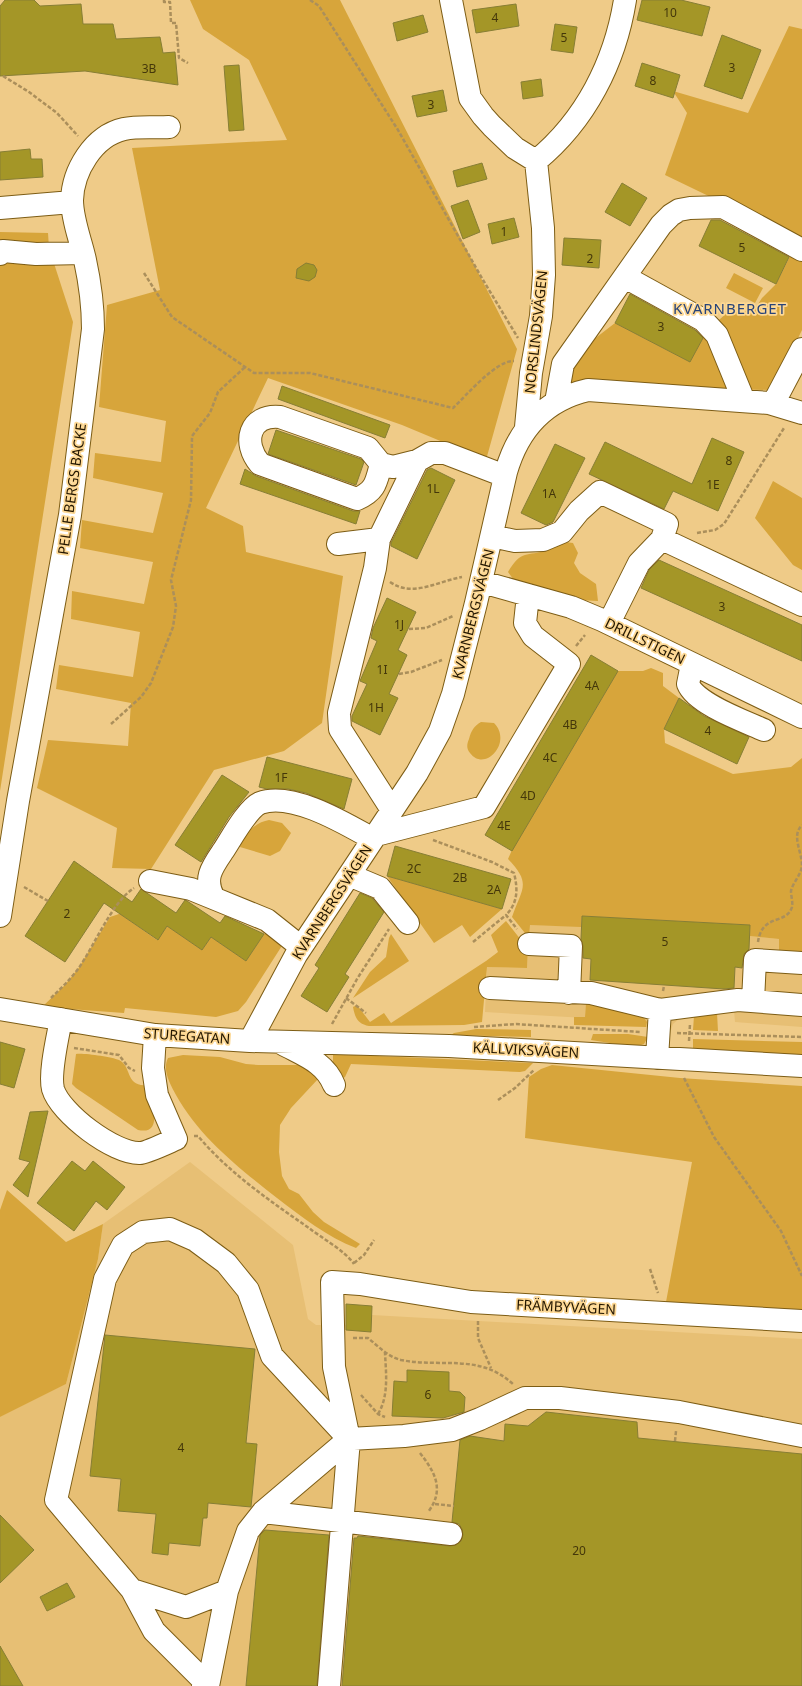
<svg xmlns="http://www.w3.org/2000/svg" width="802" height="1686" viewBox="0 0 802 1686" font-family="'Noto Sans',sans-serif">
  <rect width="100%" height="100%" fill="#efcb88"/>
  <path fill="#e7bf74" d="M582 916 750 925V936L779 939 802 953V1027L735 1022 734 1010 679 1019 673 1024 671 1030 658 1027H646L647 1022 586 1004 585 1018 485 1012 487 967 527 968 530 925 582 926Z
    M190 1162 293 1245 308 1319 316 1325H345L372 1315 802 1339V1686H0V1417L66 1384 98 1259 103 1224Z"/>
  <path fill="#d7a53b" d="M190 0H340L517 349 486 460 402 425 268 378 206 508 243 526 246 552 343 576 322 723 284 751 214 770 151 869 112 868 117 828 37 788 48 740 128 746 131 703 56 689 59 665 133 677 140 632 71 619 72 591 144 604 153 562 80 548 82 520 153 533 163 493 93 478 95 453 161 462 166 421 99 407 107 305 160 290 132 148 287 140 249 60 203 29Z
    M789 26 802 29V241L665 175 687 113 673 91 748 113Z
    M0 232 48 233 49 248 73 322 0 791Z
    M792 252 802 257V330L778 379 769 390 726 389 714 391 578 386 571 382 570 370 593 340 615 323 690 362 706 331 727 313 754 310 762 298 776 284Z
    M734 273 763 288 755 303 726 288Z
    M773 481 802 498V570L793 565 755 518Z
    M565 542 573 543 578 553 574 563 580 573 596 584 598 601 577 600 516 583 508 572C522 549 526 557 548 550 554 548 559 543 565 542Z
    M651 668 663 673V686L679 698 664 729 665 743 733 774 791 767 802 758V953L779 951V939L750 936V925L582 916 581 927 530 925 529 938 512 917C522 888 532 884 508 859L512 850 618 671H643Z
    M481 722 494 723C513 742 485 773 470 753 466 748 467 744 469 739 471 731 474 726 481 722Z
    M269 820 282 823 291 833 280 851 270 856 240 847C243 834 256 822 269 820Z
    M387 876 502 909 470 937 462 925 434 943Z
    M125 912 123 916 157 940 167 926 202 950 211 937 246 961 264 934 276 932 285 941 246 1002 238 1011 216 1017 125 1008 124 1013 42 1007 64 986 78 969 110 917Z
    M506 921 528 949 527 968 487 967 482 1022 464 1025 369 1026C358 1024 355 1018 353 1007L357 1005 370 1022 384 1013 391 1023 486 961 498 952 491 935Z
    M391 934 409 961 353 998 370 972 386 957 389 938Z
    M586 1003 644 1018 647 1022 646 1027 574 1025V1017H585Z
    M717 1013 718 1031 693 1030 694 1016Z
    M476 1029 531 1030V1037L451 1035 454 1033Z
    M593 1034H628L648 1037 644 1044 635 1047 591 1040Z
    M693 1039 802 1042V1055L718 1051 693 1054Z
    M76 1054C85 1053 111 1057 119 1060 132 1066 125 1087 147 1085 150 1097 166 1136 138 1130L76 1088 72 1084Z
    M333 1054 533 1063 525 1071 520 1072 351 1064 345 1077 341 1079 333 1063Z
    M183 1055 220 1057 246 1064 258 1065H303L318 1079 291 1108 280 1125 279 1152 282 1176 289 1189 299 1194 313 1212 324 1222 360 1244 356 1248C327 1237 302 1217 277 1198 239 1168 200 1138 176 1095 170 1084 162 1070 168 1058Z
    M552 1065 680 1078 802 1086V1313L666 1302 692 1162 525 1138 529 1077 541 1069Z
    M7 1190 66 1242 103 1224 98 1259 66 1384 0 1417V1210Z"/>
  <path fill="#a49627" stroke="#877e35" d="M5 0H34L40 6 81 4 83 24H113L116 39 160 37 163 53 175 52 178 85 85 71 0 76V6Z
    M642 0H681L710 7 702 36 637 20Z
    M516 4 519 26 476 33 472 10Z
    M423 15 428 32 397 41 393 23Z
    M555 24 577 27 573 53 551 50Z
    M722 35 761 50 742 99 704 86Z
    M642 63 680 75 673 98 635 86Z
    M239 65 244 130 229 131 224 66Z
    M541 79 543 96 523 99 521 82Z
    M443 90 447 111 417 117 412 96Z
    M30 149 31 159H42L43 177 0 180V152Z
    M482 163 487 179 457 187 453 171Z
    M622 183 647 198 630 226 605 212Z
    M468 200 480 232 463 239 451 206Z
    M514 218 519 237 492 244 488 224Z
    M711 220H720L789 257 776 284 699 246Z
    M564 238 601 240 599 268 562 265Z
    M306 263 314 265 317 270 315 277 309 281 296 278 297 269Z
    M630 294 695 330 703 338 690 362 615 323Z
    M282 386 390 425 385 438 278 399Z
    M276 430 361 459 364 462 356 485 268 454Z
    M712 438 744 452 718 511 673 491 664 509 589 474 605 442 692 484Z
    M555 444 585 458 553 522 546 525 521 513Z
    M431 468 455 480 417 559 391 546V543L427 470Z
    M245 469 256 476 353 511H360L356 524 240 484Z
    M659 560 802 625V661L641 588 649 570Z
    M387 598 416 612 398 650 407 655 389 694 398 698 380 735 352 721V716L367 684 360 681 377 641 371 638 373 628Z
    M591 655 618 671 512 851 485 835Z
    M679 698 704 716 749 737 737 764 664 729Z
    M267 757 352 779 344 809 306 793 288 789H267L259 787Z
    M222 775 249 792 229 817 201 862 175 845Z
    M395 846 511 879 502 909 387 876Z
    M74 861 132 902 141 889 176 913 185 900 187 901 220 923 225 916 264 934 246 961 211 937 202 950 167 926 158 940 104 903 65 962 25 936Z
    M360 893 372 898 384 912 345 974 349 977 327 1012 301 996 319 968 315 965Z
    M582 916 750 925 749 949 744 954 742 968 735 967 734 988 724 989 590 980 591 959 583 958V946L581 939Z
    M0 1042 25 1049 14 1088 0 1084Z
    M48 1111 39 1150 28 1197 13 1185 30 1162 19 1159 30 1112Z
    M72 1161 85 1171 93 1161 125 1187 107 1210 96 1201 74 1231 37 1203Z
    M346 1304 372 1306 371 1332 346 1330Z
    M105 1335 255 1349 246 1443 257 1444 251 1507 208 1503 207 1518H203L200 1546 169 1543 168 1555 152 1553 156 1514 118 1511 121 1479 90 1476Z
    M407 1370 449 1372V1391L460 1392 465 1397 464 1412 443 1418 392 1416 394 1381 407 1382Z
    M546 1412 637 1422 638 1438 802 1454V1686H342L354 1538H357L358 1536 450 1546 456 1545 461 1541 463 1535 462 1529 459 1524 452 1522 460 1440 470 1436 504 1441 505 1424 528 1426Z
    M0 1515 34 1550 0 1583Z
    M265 1530 329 1535 317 1686H246L260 1535Z
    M67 1583 75 1597 47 1611 40 1597Z
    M0 1646 23 1686H0Z"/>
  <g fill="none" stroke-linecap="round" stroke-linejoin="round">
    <defs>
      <path id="minor" d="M451 0 470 98 483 116 492 126 515 148 536 161
        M0 208 72 202
        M0 254 3 251 36 254 83 253
        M625 277 703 320 717 335 744 401
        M556 402 563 364 661 225 671 215 679 210 690 208 723 207 802 250
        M773 404 802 349
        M526 427 531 373 541 316 544 275 543 228 536 161C586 120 615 62 625 0
        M381 464C376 482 376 491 357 499L260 464C242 443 249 414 280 417L368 448 381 464 393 467 417 461
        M492 536 515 541 543 540 562 532 579 511 600 492 667 524 662 539
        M338 544 379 539
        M482 582 571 607 602 620 802 717
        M609 623 639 563 662 539 802 605
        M692 664 688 684C696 704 744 721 764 730
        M392 810 340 729 339 713 375 568 379 539 417 461 431 453H445L505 476
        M376 835 484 807 569 664 533 636 525 623 528 595
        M349 875 380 888 408 923
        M150 881 191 889 267 920 301 947
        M214 898C203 879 212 867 223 851 231 839 247 809 260 803 292 791 346 824 373 839
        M0 916 18 801 70 515 93 329C93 306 90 283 85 260 81 241 72 220 72 200 73 171 93 136 124 129 138 126 155 128 169 127
        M529 944 571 946 569 993
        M490 988 591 993 660 1010
        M753 1001 755 960 802 963
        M0 1009 155 1035 250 1041 449 1046 802 1066
        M61 1019C58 1036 49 1073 53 1089 60 1113 114 1154 140 1153 146 1153 169 1142 176 1139L157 1095 153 1068 155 1035
        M250 1041 296 955 417 773 440 731 453 694 476 603 506 472C518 430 544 400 588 390L769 403 802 413
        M283 1044C303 1055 325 1062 334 1085
        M657 1058 660 1010 738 1000 802 1005
        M263 1512 451 1534
        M132 1590 154 1631 208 1685 203 1686
        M227 1591 186 1607 132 1590 56 1500 105 1279 123 1245 143 1232 170 1229 195 1240 226 1263 248 1290 272 1356 349 1439
        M208 1686 227 1591 248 1531 263 1512 349 1439 404 1436 452 1430 480 1419 525 1398H560L679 1412 802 1436
        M329 1686 349 1439 334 1367 332 1282 360 1284 471 1302 802 1321"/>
    </defs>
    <use href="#minor" stroke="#7d5d15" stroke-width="24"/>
    <path stroke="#ab8f5b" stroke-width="2.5" stroke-dasharray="4 2" stroke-linecap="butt" d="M164 0V2H170L171 23H176L179 58 188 63
      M310 0 319 6 398 130 483 280 518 338
      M3 76 29 92 57 113 78 136
      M144 273 172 317 254 373H310L453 408C466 396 496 360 514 361
      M697 533 715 530 724 524 784 428
      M390 582C413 598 438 581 462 577
      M409 629 426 628 453 616
      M576 646 585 635
      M399 674 411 672 442 660
      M111 724 141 697 151 683 173 627 176 606 171 580 191 500 192 436 210 413 218 392 245 367
      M433 840 492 862 514 873C518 889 518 903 506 915
      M24 887 48 901
      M473 942 506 915 517 929
      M758 942C762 913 787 925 792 907 793 902 791 896 791 891 793 882 801 875 802 866 802 851 791 836 802 825
      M663 991 664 986
      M51 998C60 989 70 980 78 969 94 947 111 903 134 888
      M346 998 366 1013
      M332 1024 357 979 389 929
      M474 1027 516 1024 640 1032
      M677 1033 802 1037
      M689 1041 690 1024
      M74 1048 119 1055 129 1068 135 1071
      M684 1078 714 1137 781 1231 802 1276
      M498 1100 515 1088 534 1070
      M194 1136H198C228 1172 270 1201 309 1228 323 1239 344 1250 354 1264
      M354 1263 364 1255 374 1240
      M650 1269 658 1293
      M478 1321V1338L491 1368
      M353 1338H368C378 1346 388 1357 401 1360 442 1368 479 1353 513 1384
      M361 1395 378 1414 385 1417
      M378 1414C389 1396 386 1373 385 1353
      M675 1441 676 1431
      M420 1453C435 1472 445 1490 428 1512
      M435 1504 454 1506"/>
    <use href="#minor" stroke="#fff" stroke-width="22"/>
  </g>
  <g text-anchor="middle" stroke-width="3.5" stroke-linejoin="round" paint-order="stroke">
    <g font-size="12" fill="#44370a">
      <text x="670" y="17">10</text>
      <text x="495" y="22">4</text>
      <text x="564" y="42">5</text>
      <text x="732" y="72">3</text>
      <text x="149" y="73">3B</text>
      <text x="653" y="85">8</text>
      <text x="431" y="109">3</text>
      <text x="504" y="236">1</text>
      <text x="742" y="252">5</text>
      <text x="590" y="263">2</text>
      <text x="661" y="331">3</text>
      <text x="729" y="465">8</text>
      <text x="713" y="489">1E</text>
      <text x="433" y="493">1L</text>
      <text x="549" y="498">1A</text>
      <text x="722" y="611">3</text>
      <text x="399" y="629">1J</text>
      <text x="382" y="674">1I</text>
      <text x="592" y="690">4A</text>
      <text x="376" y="712">1H</text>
      <text x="570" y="729">4B</text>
      <text x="708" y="735">4</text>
      <text x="550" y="762">4C</text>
      <text x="281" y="782">1F</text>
      <text x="528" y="800">4D</text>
      <text x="504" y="830">4E</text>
      <text x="414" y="873">2C</text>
      <text x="460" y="882">2B</text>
      <text x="494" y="894">2A</text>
      <text x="67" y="918">2</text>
      <text x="665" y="946">5</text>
      <text x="428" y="1399">6</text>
      <text x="181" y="1452">4</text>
      <text x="579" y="1555">20</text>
    </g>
    <g font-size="14" fill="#241700" stroke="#fdd894">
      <text transform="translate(536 332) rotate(-84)" y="5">NORSLINDSVÄGEN</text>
      <text transform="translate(72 489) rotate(-82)" y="5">PELLE BERGS BACKE</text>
      <text transform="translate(473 614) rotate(-76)" y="5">KVARNBERGSVÄGEN</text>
      <text transform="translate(645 641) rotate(26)" y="5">DRILLSTIGEN</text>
      <text transform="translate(332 902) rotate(-57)" y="5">KVARNBERGSVÄGEN</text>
      <text transform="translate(187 1036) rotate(4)" y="5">STUREGATAN</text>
      <text transform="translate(526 1050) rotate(3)" y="5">KÄLLVIKSVÄGEN</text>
      <text transform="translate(566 1307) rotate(3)" y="5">FRÄMBYVÄGEN</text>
    </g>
    <g font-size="15" letter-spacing="1" fill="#26437a" stroke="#fdd894">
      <text x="730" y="314">KVARNBERGET</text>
    </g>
  </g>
</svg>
